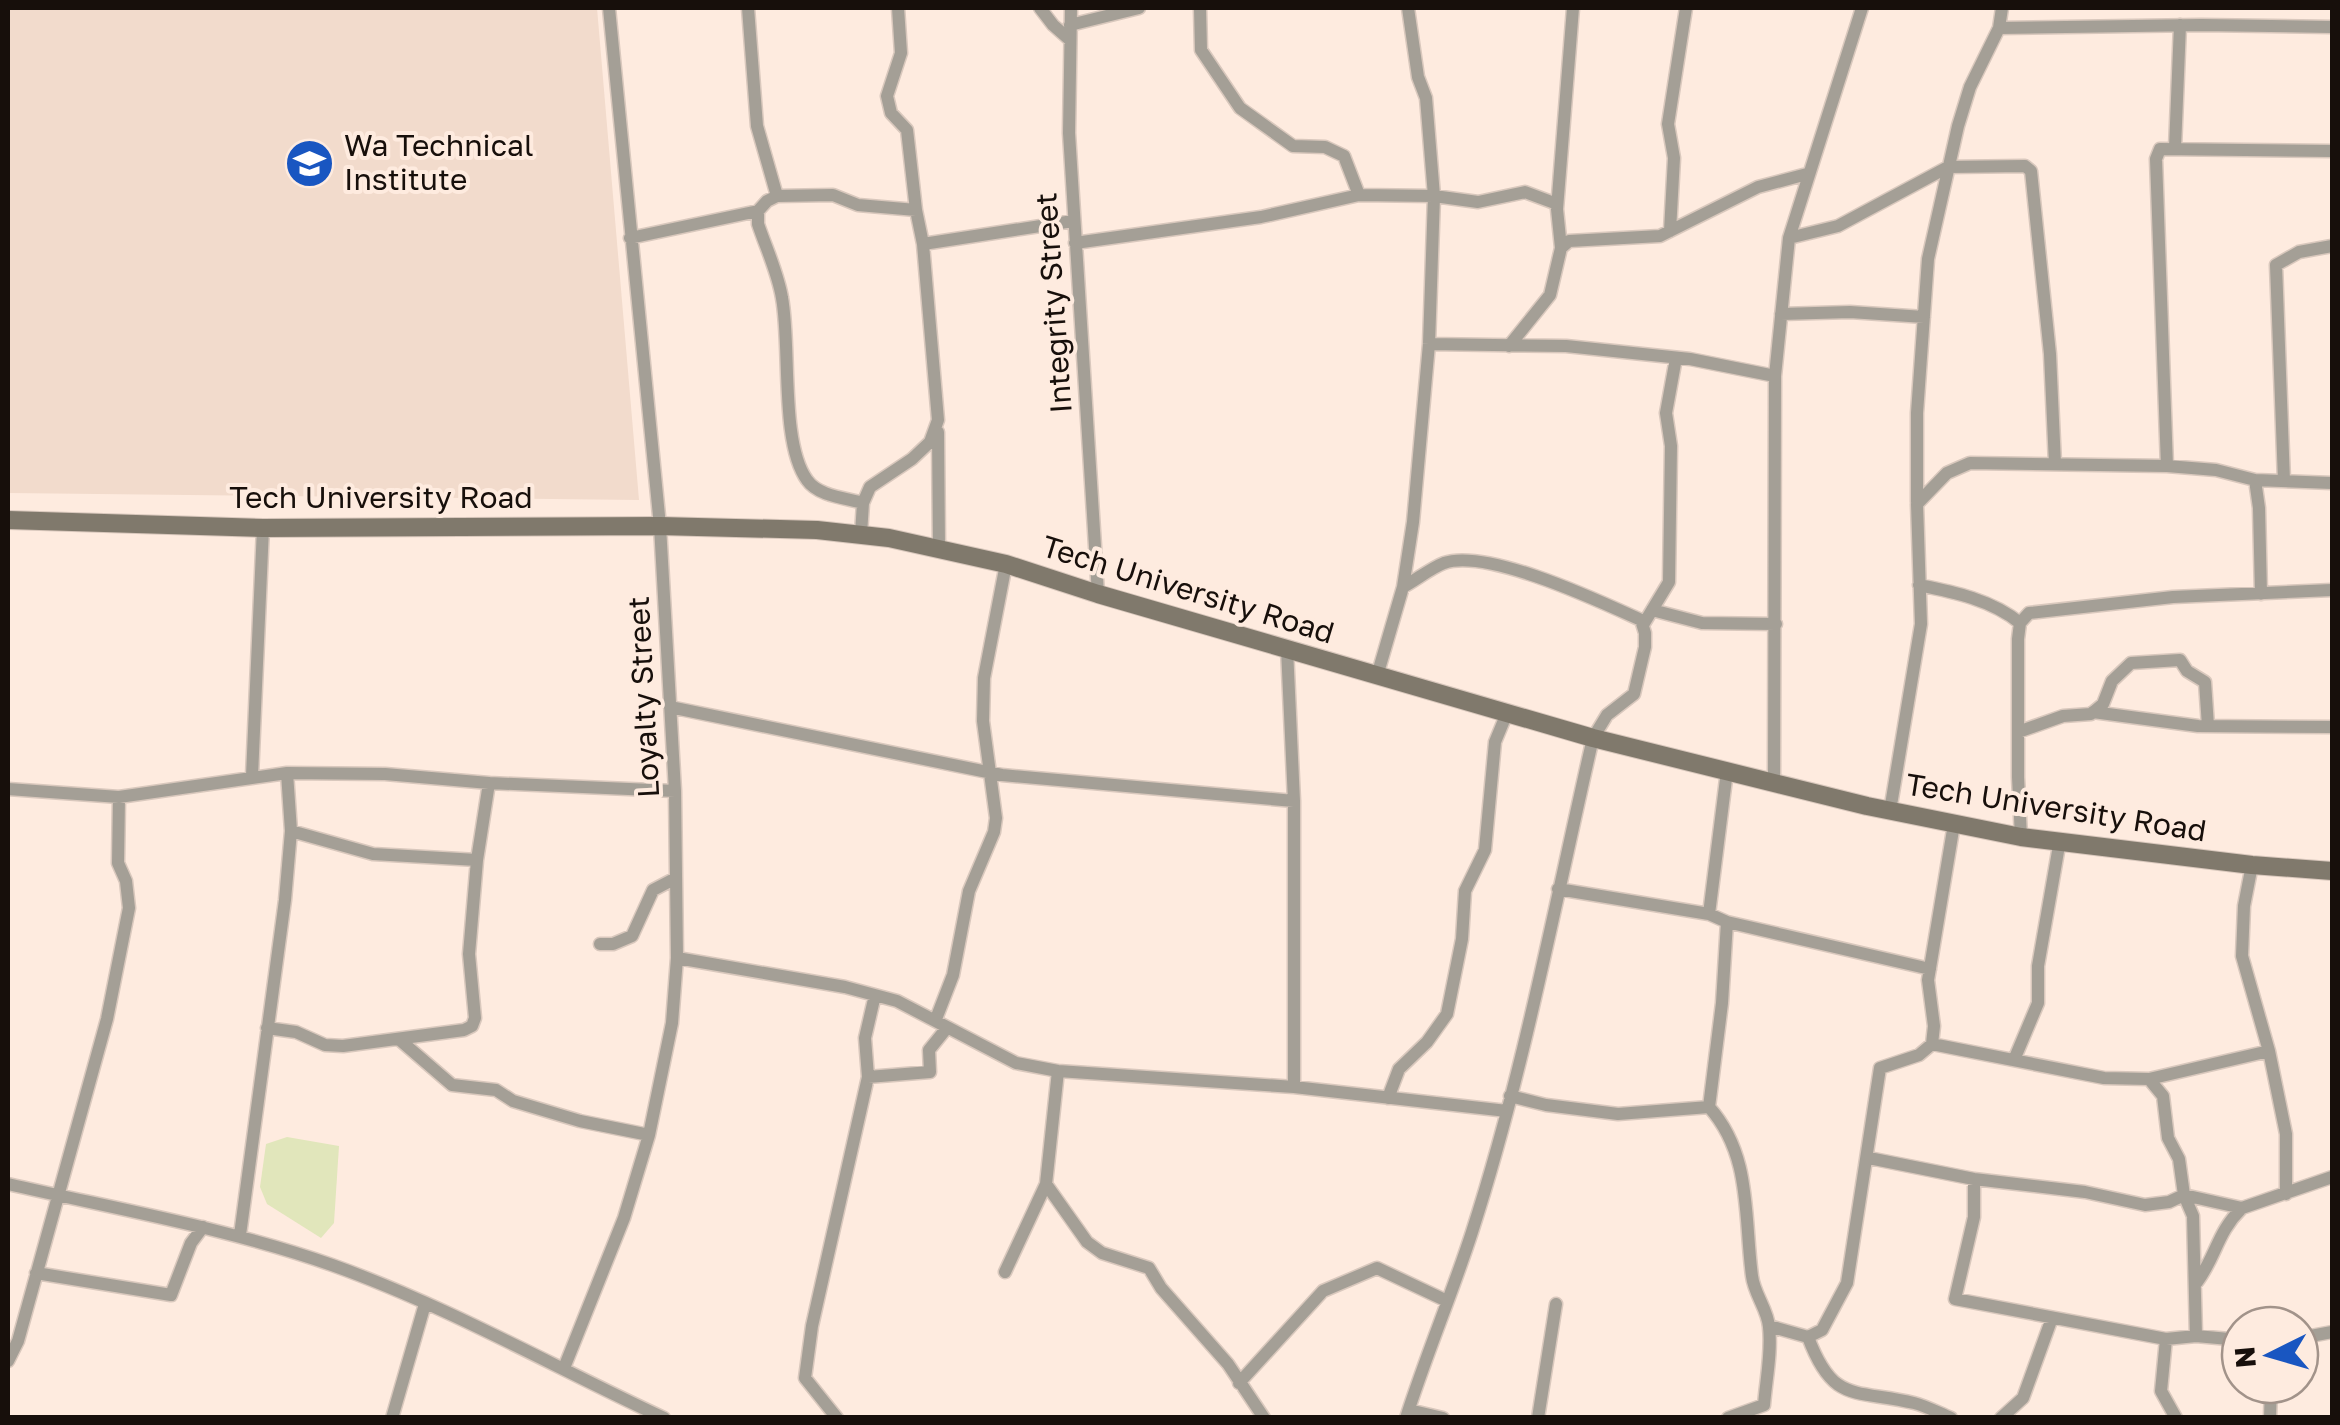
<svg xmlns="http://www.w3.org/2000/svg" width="2340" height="1425" viewBox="0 0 2340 1425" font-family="'Golos Text',sans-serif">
  <rect width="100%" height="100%" fill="#feebdf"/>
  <path fill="#f2dbcc" d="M8 8H597L639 500 8 493Z"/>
  <path fill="#e1e6bb" d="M287 1137 339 1146 334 1223 321 1238 267 1204 260 1187 266 1144Z"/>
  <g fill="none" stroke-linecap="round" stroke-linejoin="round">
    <defs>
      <path id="street" d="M748 8 757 126 777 196
        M1040 8 1053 25 1070 40
        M1071 8 1069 133 1098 594
        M1200 8 1201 50 1240 108 1293 146 1325 147 1344 156 1359 195
        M1070 25 1139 8
        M1999 28 2201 25 2332 27
        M2175 148 2180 25
        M758 211V224C766 248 778 273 782 298 791 345 780 443 807 480 818 496 845 498 863 503
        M1670 231 1674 158 1668 124 1686 8
        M630 238 758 211 767 201 777 196 833 195 858 205 916 210
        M1789 238 1838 226 1948 167 2025 166 2031 171 2050 354 2055 464
        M1075 243 1261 217 1359 195 1434 196 1478 202 1525 192 1557 204
        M923 244 1073 221
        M1561 248 1557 209 1573 8
        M1781 314 1850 312 1924 317
        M1429 344 1566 346 1690 359 1775 376
        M1509 346 1550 295 1561 248 1569 241 1660 236 1758 187 1807 174
        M938 432 939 548
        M2167 466 2156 159 2160 149 2332 151
        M2255 480 2259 508 2261 594
        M2284 481 2276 265 2299 252 2332 246
        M1917 502V413L1928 259 1958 126 1970 87 1999 28 2002 8
        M861 534 863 503 870 487 912 459 930 442 938 420 923 244 916 210 907 130 891 113 887 96 901 53 898 8
        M1919 585C1954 592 1992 600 2020 623
        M1403 587C1416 580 1431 568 1444 563 1487 548 1599 601 1641 620L1645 633V647L1634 694 1607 715 1593 738C1555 903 1524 1071 1472 1232 1452 1294 1426 1355 1406 1418
        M1652 610 1702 623 1776 624
        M1643 625 1669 582 1671 446 1666 413 1676 358
        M1287 649 1294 801V1087
        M1377 676 1403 587 1413 522 1429 344 1434 196 1426 98 1418 77 1408 8
        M670 707 1002 775 1294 801
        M2093 712 2198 726 2332 727
        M2018 732 2063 716 2091 714 2103 704 2112 681 2131 663 2180 660 2187 671 2205 682 2208 726
        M252 776 263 528
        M1774 782 1775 376 1789 238 1862 8
        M8 789 119 797 287 773 385 774 489 783 675 791
        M1890 811 1921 624 1917 504 1947 473 1970 463 2167 466 2216 470 2255 480 2332 483
        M291 831 373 854 477 860
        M2021 837 2018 777V639L2020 623 2029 613 2173 597 2332 590
        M2252 865 2244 906 2242 956 2269 1051 2286 1134V1194
        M1558 889 1709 914 1727 922 1722 1003 1709 1107C1752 1155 1744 1217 1752 1276 1754 1294 1768 1310 1769 1327 1772 1352 1766 1380 1764 1405L1728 1418
        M1709 914 1727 771
        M1727 922 1930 969
        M600 944H613L632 936 653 890 676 878
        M677 958 845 987 897 1001 1016 1063 1058 1071 1294 1087 1507 1111
        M936 1019 953 975 969 891 994 832 996 818 983 721 984 678 1006 564
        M267 1028 296 1032 325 1045 343 1046 464 1030 472 1026 475 1018 469 954 477 860 489 783
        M401 1041 452 1085 496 1090 513 1101 580 1121 649 1135
        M1932 1044 2104 1078 2149 1079 2269 1051
        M2014 1060 2038 1003V966L2060 840
        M868 1077 930 1072 929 1050 946 1029
        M2149 1079 2163 1096 2168 1138 2179 1159 2184 1195 2193 1216 2196 1336
        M1510 1096 1546 1105 1618 1114 1709 1107
        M1388 1098 1399 1069 1427 1042 1447 1014 1462 939 1465 891 1485 850 1495 742 1507 713
        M1869 1158 1974 1179 2085 1192 2145 1205 2169 1202 2184 1195 2242 1208 2332 1177
        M1974 1179V1217L1955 1299 2166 1339 2196 1336 2240 1340
        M8 1184C116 1209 227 1228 332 1265 447 1306 554 1367 664 1418
        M1046 1184 1087 1242 1102 1253 1149 1268 1161 1288 1228 1364 1264 1418
        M240 1235 285 900 291 831 287 773
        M1005 1272 1046 1184 1058 1071
        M36 1273 171 1295 191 1243 203 1227
        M2197 1282C2216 1257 2217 1232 2242 1208
        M1769 1326 1808 1337C1833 1404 1854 1389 1914 1403 1926 1406 1939 1413 1951 1418
        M1808 1337 1822 1330 1847 1283 1880 1068 1919 1055 1932 1044 1934 1026 1928 980 1954 824
        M2300 1338 2332 1332
        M2166 1339 2161 1391 2176 1418
        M8 1361 18 1341 107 1019 129 908 126 881 118 863 119 797
        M564 1368 624 1218 649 1135 672 1023 677 958 675 791 660 526 609 8
        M1239 1383 1323 1291 1377 1268 1447 1301
        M1409 1410 1443 1418
        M392 1418 425 1304
        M837 1418 805 1378 812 1326 868 1077 865 1038 875 995
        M1538 1418 1556 1304
        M2001 1418 2023 1398 2052 1318
        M2270 1418 2271 1385"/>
      <path id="secondary" d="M8 520 263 528 660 526 817 530 889 538 1006 564 1098 594 1593 738 1867 806 2021 837 2252 865 2332 871"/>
    </defs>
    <use href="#street" stroke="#d9c8bd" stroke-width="15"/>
    <use href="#secondary" stroke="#d9c8bd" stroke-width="20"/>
    <use href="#street" stroke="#a49f96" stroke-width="12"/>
    <use href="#secondary" stroke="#80796c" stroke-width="18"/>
  </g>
  <defs>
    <symbol id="school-disc" viewBox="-11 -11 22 22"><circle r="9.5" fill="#1956c1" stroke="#feebdf"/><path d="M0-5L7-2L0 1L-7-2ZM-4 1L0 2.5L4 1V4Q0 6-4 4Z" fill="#fff"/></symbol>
  </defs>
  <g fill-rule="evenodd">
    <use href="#school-disc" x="282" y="136" width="55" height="55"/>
  </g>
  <g text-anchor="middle" stroke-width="8" stroke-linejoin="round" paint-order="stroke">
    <g font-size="30" fill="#170f0b" stroke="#feebdf" text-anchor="start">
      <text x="344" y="156">Wa Technical<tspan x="344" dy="34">Institute</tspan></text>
    </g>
    <g font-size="30" fill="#170f0b" stroke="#feebdf">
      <text transform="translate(1054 303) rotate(-94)" y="10">Integrity Street</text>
      <text x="381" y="508">Tech University Road</text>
      <text transform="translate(1188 590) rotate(17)" y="10">Tech University Road</text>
      <text transform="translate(644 697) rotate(-93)" y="10">Loyalty Street</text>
      <text transform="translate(2056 808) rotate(9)" y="10">Tech University Road</text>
    </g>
  </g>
  <rect width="2340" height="1425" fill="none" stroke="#170f0b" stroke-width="20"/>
  <g transform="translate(2270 1355) rotate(265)"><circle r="48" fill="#feebdf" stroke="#a2938a" stroke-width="2.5"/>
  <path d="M0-8L18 38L0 25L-18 38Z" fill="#1956c1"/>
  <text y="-15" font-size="28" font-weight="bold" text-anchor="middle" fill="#170f0b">N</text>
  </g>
</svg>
